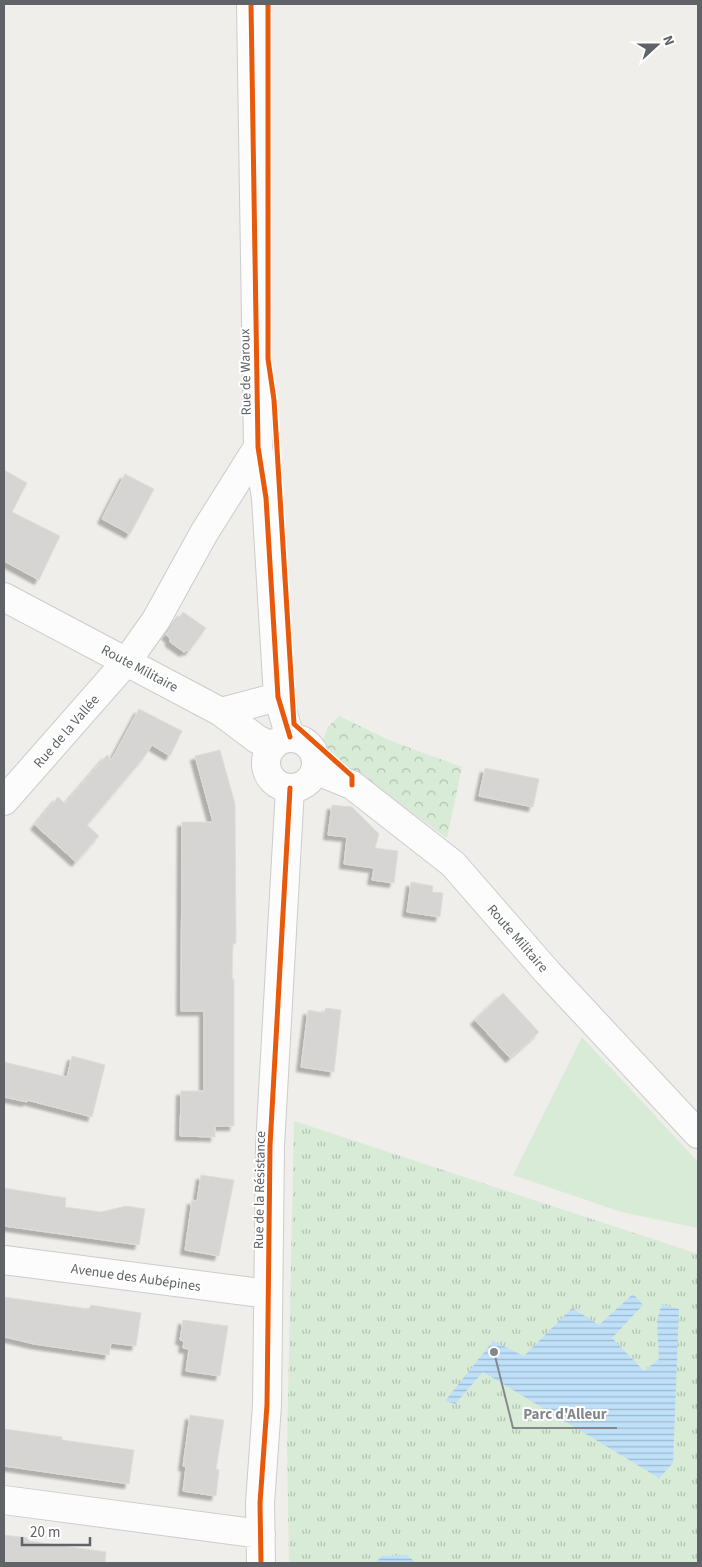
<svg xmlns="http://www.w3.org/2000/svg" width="702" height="1567" viewBox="0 0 702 1567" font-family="'Source Sans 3',sans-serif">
  <defs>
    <pattern id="forest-crowns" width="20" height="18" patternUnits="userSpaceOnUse" patternTransform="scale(1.25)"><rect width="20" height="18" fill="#d8ebd6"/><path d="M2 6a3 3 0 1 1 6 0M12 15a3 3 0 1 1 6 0" fill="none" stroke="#b2c2b1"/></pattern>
    <pattern id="park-tufts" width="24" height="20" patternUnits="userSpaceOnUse" patternTransform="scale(1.25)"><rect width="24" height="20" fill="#d8ebd6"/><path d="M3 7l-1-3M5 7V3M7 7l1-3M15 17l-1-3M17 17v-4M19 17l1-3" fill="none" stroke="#b2c2b1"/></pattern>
    <pattern id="water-rules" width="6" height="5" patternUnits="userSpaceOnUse" patternTransform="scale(1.25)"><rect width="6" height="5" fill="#bfe0f9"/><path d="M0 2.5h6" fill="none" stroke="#9eb9cd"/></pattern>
    <filter id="shadow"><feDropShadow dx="-4.5" dy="4.5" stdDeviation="1" flood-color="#0004"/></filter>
  </defs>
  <rect width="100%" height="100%" fill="#efeeea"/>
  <path fill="#d8ebd6" d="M582 1037 698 1162V1228L621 1212 513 1175Z"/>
  <path fill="url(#forest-crowns)" d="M339 716 391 741 462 767 447 838 321 747 328 727Z"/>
  <path fill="url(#park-tufts)" d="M294 1121 695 1253 698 1256V1563H289L287 1447Z"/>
  <path fill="url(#water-rules)" d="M633 1294 643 1305 612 1338 644 1371 659 1359 657 1320 662 1304 679 1309 673 1463 659 1478 483 1372 455 1404 445 1401 493 1341 524 1356 572 1308 599 1325Z
    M407 1555 416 1563H375L382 1556Z"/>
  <path fill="#d6d5d3" stroke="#deddd9" filter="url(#shadow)" d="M4 470 27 483 12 512 60 536 39 580 4 561Z
    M125 474 154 489 130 534 102 519Z
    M183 612 206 628 189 651 187 650 184 652 170 642V638L166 635Z
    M139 709 182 731 170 756 152 745 145 756 87 825 99 836 76 862 35 825 58 797 65 804 107 755 112 759Z
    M220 750 235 804 236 943 233 944 232 979H234V1126H215V1137L180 1136 181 1091H204V1011H181L182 822H213L195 756Z
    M485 768 539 779 533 807 479 796Z
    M332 805 352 807 379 834 375 848 398 851 394 883 372 880 374 868 344 864 347 837 328 835Z
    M411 882 433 886 432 892 443 893 440 917 407 912Z
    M503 993 539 1032 510 1058 475 1020Z
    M326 1008 341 1010 334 1072 301 1067 308 1010 324 1013Z
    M72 1056 105 1065 92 1117 27 1100V1102L4 1097V1062L67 1077Z
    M201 1175 234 1180 219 1256 185 1250 192 1200 197 1201Z
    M4 1188 66 1198 65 1207 101 1212 126 1206 145 1209 139 1245 4 1226Z
    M4 1297 89 1309 91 1305 141 1313 136 1346 111 1343 109 1355 34 1344 5 1337Z
    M183 1320 228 1326 220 1376 186 1371 189 1349 183 1348 184 1341 180 1340Z
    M190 1415 224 1420 216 1469 219 1470 216 1496 183 1491 186 1467 183 1466Z
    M4 1429 62 1437V1440L134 1450 129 1484 4 1466Z
    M4 1535 29 1538V1541L106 1552 105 1563H4Z"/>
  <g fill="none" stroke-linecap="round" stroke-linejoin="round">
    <defs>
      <path id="minor" d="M251 4 258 447 266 498 278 697 290 737
        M4 597 221 712 257 739 271 746
        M221 712 278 697
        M266 763a25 25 0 1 1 50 0a25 25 0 1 1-50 0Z
        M315 770 352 785 453 864 548 973 698 1134
        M4 801 127 661 156 620 204 533 258 447
        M4 1260 268 1294
        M4 1500 261 1534
        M261 1563 260 1503 267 1405 270 1146 290 788"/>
    </defs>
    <use href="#minor" stroke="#cbcccc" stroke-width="30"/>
    <use href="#minor" stroke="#fdfcfc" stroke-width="28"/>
    <defs>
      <path id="cycleway" d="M251 4 258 447 266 498 278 697 290 737
        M268 4V359L274 400 294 724 352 776V785
        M261 1563 260 1503 267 1405 270 1146 290 788"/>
    </defs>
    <use href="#cycleway" stroke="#fff" stroke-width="8"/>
    <use href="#cycleway" stroke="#e8590c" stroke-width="5"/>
  </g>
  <g text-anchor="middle" stroke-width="4" stroke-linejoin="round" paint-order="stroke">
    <g font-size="14" fill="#5f6368" stroke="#fff">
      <text transform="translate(245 372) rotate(-91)" y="5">Rue de Waroux</text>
      <text transform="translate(140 668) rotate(28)" y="5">Route Militaire</text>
      <text transform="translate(66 731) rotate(-49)" y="5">Rue de la Vallée</text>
      <text transform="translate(518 938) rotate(49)" y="5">Route Militaire</text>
      <text transform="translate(259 1190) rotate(-89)" y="5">Rue de la Résistance</text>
      <text transform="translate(136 1277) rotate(8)" y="5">Avenue des Aubépines</text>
    </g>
  </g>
  <path fill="none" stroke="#84888a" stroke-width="2" d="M494 1352L513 1428H617"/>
  <circle fill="#84888a" stroke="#fff" stroke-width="2" cx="494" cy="1352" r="5"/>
  <g font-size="15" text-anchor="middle" font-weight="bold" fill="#84888a" stroke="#fff" stroke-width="4" stroke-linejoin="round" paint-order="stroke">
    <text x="565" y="1419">Parc d'Alleur</text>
  </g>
  <rect width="702" height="1567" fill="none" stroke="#5f6368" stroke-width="10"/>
  <g transform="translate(657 45) rotate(69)" stroke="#ffffff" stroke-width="4" paint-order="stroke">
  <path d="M0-4L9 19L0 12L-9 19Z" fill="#5f6368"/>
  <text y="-8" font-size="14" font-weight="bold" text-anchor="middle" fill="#5f6368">N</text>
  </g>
  <path d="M22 1537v8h68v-8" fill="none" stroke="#5f6368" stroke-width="2.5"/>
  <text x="30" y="1537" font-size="15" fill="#5f6368" stroke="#ffffff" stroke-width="4" paint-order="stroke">20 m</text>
</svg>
